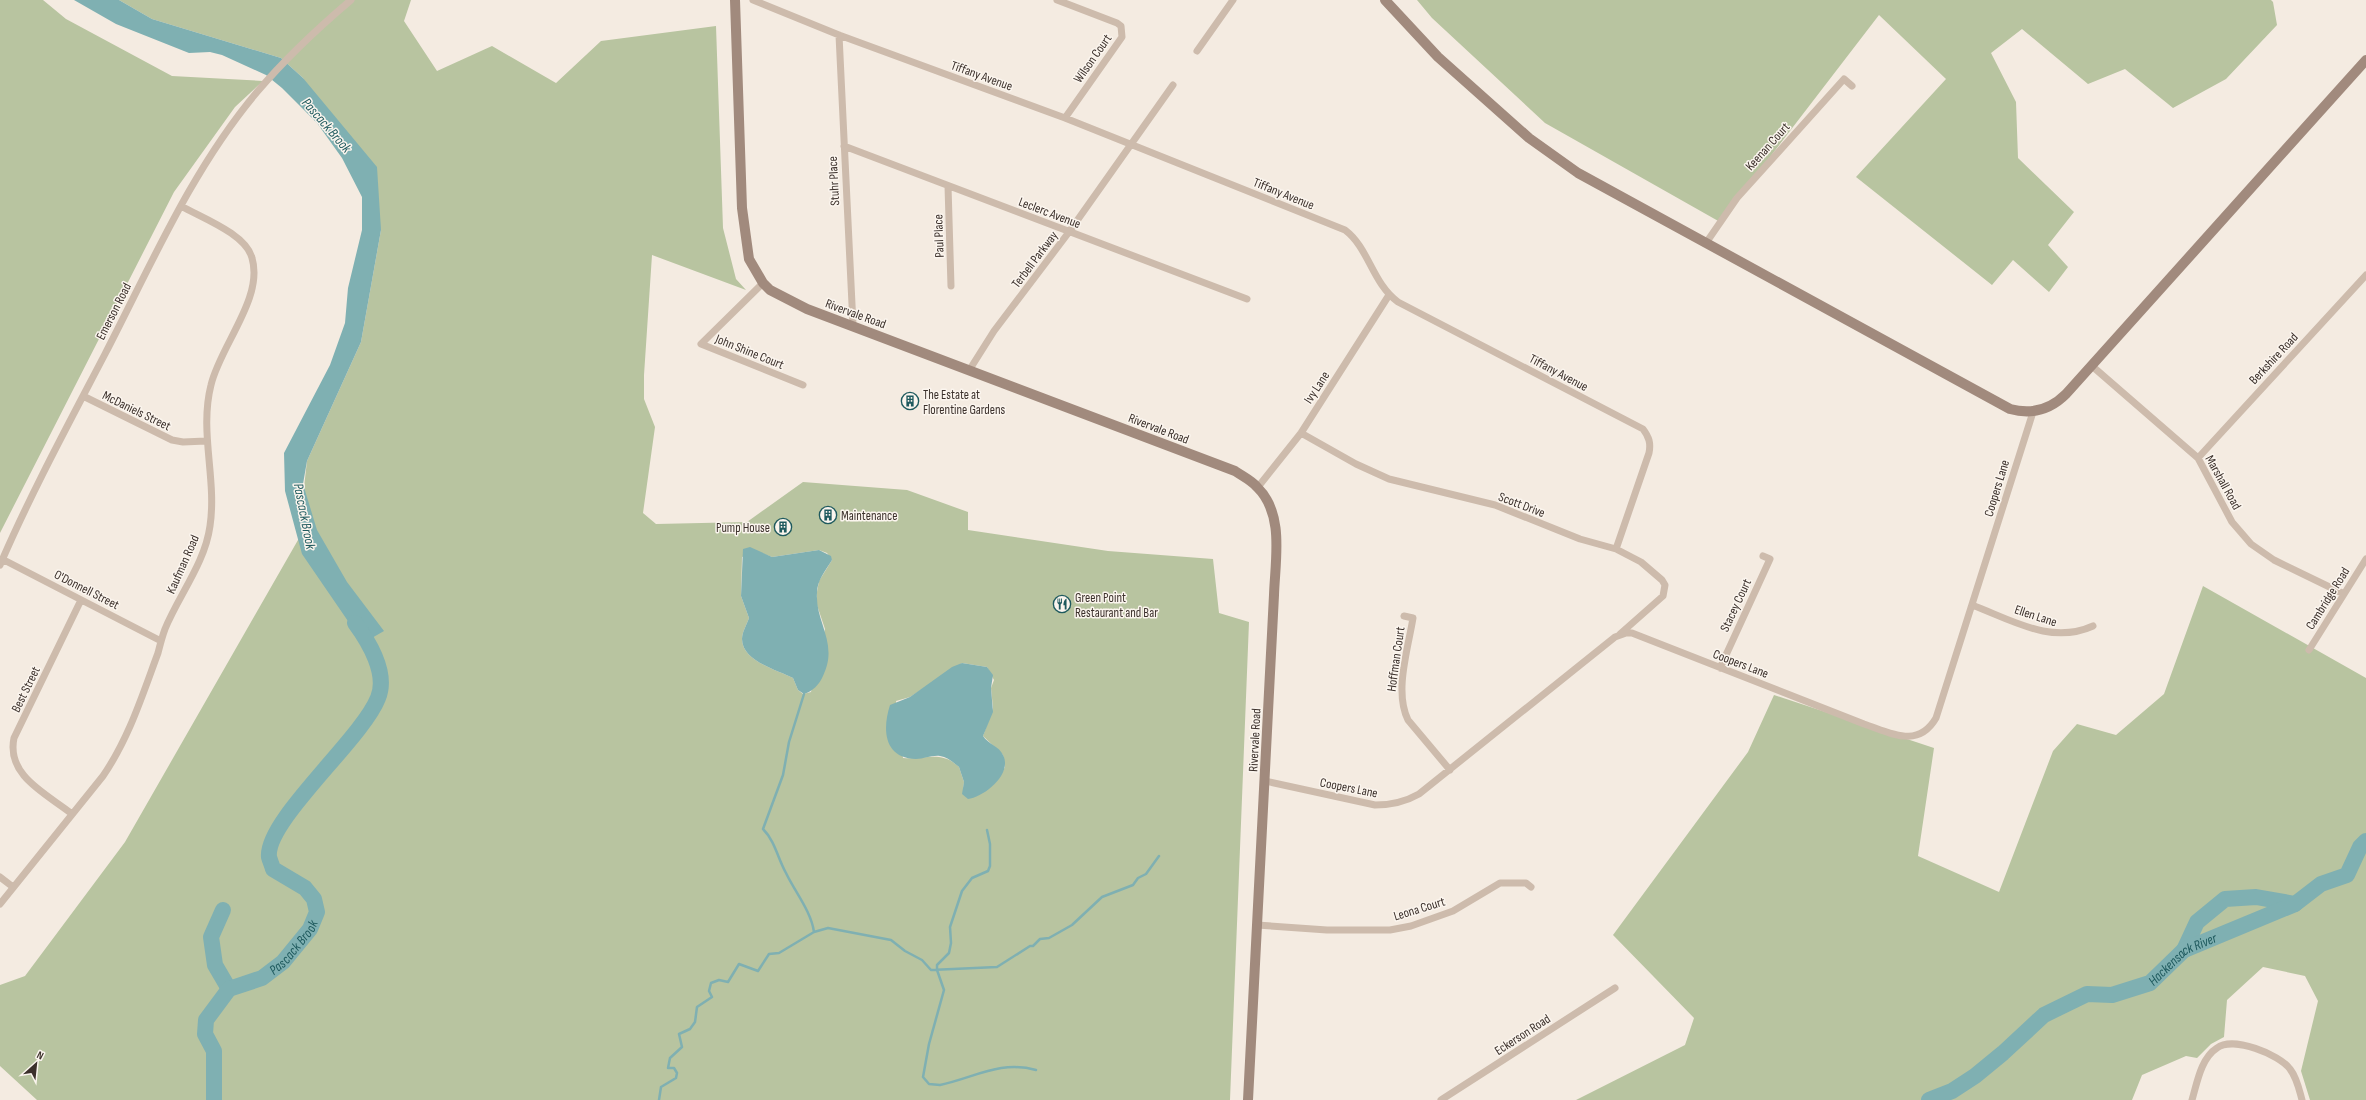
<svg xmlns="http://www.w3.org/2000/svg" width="2366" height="1100" viewBox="0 0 2366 1100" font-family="'Sofia Sans Condensed',sans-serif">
  <rect width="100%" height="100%" fill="#f4ebe1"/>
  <path fill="#b8c4a0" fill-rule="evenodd" d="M0 0H43L66 19 172 76 263 81 235 107 174 192 0 533Z
    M119 0H411L404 21 437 71 492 46 556 83 601 41 716 26 723 228 736 279 746 290 652 255 644 375V399L655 427 643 513 656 524 747 522 803 482 907 490 968 512V530L1108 551 1213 559 1219 613 1249 622 1230 1100H37L0 1066V985L25 976 125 842 298 540 307 461 361 342 381 230 303 78 281 58 152 19ZM819 550 827 553 832 560 819 581 817 592V605L825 629 811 692 803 694 798 690 793 678C777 670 742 661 742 639 742 632 747 624 749 618L741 596 742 557 759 552 772 557ZM962 663 987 667 994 680 991 688 993 708 983 736 1003 755 1005 767C993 790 988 791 963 791L964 782 959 767C941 750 925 760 903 758L896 701 910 697Z
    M1417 0H2271L2273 2 2277 25 2226 79 2173 108 2125 69 2088 84 2022 29 1991 53 2016 102 2018 158 2074 212 2048 245 2068 267 2049 292 2013 260 1992 285 1856 177 1946 79 1879 15 1720 222 1545 123 1432 18Z
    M2203 586 2366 678V1100H2310L2301 1071 2318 1001 2305 976 2263 967 2227 1000 2224 1037 2211 1044 2197 1058 2186 1056 2142 1075 2132 1100H1576L1685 1045 1694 1018 1613 935 1748 752 1774 695 1934 748 1918 856 1999 892 2053 751 2077 724 2116 735 2164 694Z"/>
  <path fill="#7fb0b2" d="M74 0H119L152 19 281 58 303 78 377 167 381 230 361 342 307 461 303 484 317 530 347 582 384 631 363 643 302 554 285 491 284 453 330 365 345 323 348 288 362 230V197L342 158 317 123 282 88 266 75 222 55 210 52 189 53 116 24Z
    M750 547 772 557 819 550 831 556 832 560C826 570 817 580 817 593 815 623 839 643 823 676 819 685 813 691 804 694L798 690 793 678C777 670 742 661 742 639 742 632 747 624 749 618L741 596 743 549Z
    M962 663 987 667 993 675 991 688 993 712 983 736C988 744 999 746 1003 755 1013 774 984 797 968 799L962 794 964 782 959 767C953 762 947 757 940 756 932 755 924 759 916 759 884 758 882 730 890 705L910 697 952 667Z"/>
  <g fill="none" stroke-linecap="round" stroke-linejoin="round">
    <path stroke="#7fb0b2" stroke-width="2.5" d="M804 694 789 742 783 775 763 829C775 841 778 859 786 873 795 892 811 911 814 932
      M987 830 990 844V866L988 871 972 878 962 891 950 927 951 943 949 953 937 965V970L944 990 929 1044 923 1077 929 1084 940 1085C974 1078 1000 1060 1036 1070
      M659 1100 661 1087 676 1078 677 1073 674 1068H668L670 1058 682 1047 679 1034 690 1029 695 1022 697 1007 712 997 709 991 711 983 719 980 728 982 739 964 758 971 769 954 779 953 814 932 828 928 891 940 905 951 922 960 931 970 997 967 1030 946H1033L1040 939 1049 938 1072 925 1102 897 1133 885 1138 878 1146 874 1159 856"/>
    <g stroke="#7fb0b2" stroke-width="16">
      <path d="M223 910 211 937 215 965 229 989"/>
      <path d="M2184 950 2197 922 2225 899 2256 897 2295 904"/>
      <path id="s1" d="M214 1100V1051L205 1034 206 1020 229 989 262 978 283 962 310 929 317 912 314 899 305 888 273 869C272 865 270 861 269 857 265 821 362 739 378 698 388 674 369 642 355 623"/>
      <path id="s2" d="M1929 1100 1952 1091 1975 1076 2003 1053 2044 1015 2087 994 2112 995 2150 983 2184 950 2295 904 2321 884 2347 875 2360 847 2366 841"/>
    </g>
    <path stroke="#cdbbac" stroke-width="7" d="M753 0 839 35 1065 118 1345 230C1369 248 1372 283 1398 302L1643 429C1649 437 1651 443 1649 453L1616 549
      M1057 0 1117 23 1121 26 1122 37 1065 118
      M839 35 853 325
      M1197 51 1233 0
      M844 146 1247 299
      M948 186 951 286
      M1706 243 1737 198 1844 79 1852 86
      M763 283 701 344 803 385
      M2092 366 2198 458 2232 522 2251 544 2274 560 2344 594
      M970 369 994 331 1069 232 1173 85
      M83 396 172 440 183 442 206 441
      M1301 433 1356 464 1389 479 1495 505 1580 539 1616 549 1641 562 1662 580 1665 585 1663 596 1620 634
      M2198 458 2366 275
      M1258 487 1301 433 1389 295
      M2 559 161 641
      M0 565C31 493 69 423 105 354 151 265 192 169 257 92 285 59 318 28 351 0
      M1972 605C2012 620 2051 645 2093 626
      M1404 616 1413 618C1408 649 1394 692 1408 720L1450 770
      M2309 650 2366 559
      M1720 668 1770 559 1763 556
      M1265 781 1375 805C1392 805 1405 802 1419 794L1615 637 1626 633H1632L1864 724C1891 733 1918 749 1936 718L2033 412
      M72 814C47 794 6 776 14 738L81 600
      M0 877 13 887
      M0 904 103 776C129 738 142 696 158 653 160 645 162 637 165 629 179 595 205 563 210 526 217 479 199 432 211 385 220 346 264 298 252 258 246 234 202 218 181 206
      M1257 925 1327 930H1390L1411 926 1453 911 1500 883H1526L1531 887
      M1441 1100 1615 988
      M2192 1100C2197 1083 2201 1058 2217 1048 2233 1036 2279 1054 2290 1069 2297 1078 2299 1089 2302 1100"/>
    <path stroke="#a18a7d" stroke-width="10" d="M735 0 742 208 749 259 763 283 770 290 807 309 1235 471C1242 476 1251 480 1257 487 1285 514 1275 561 1274 595L1248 1100
      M1385 0 1438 57 1529 138 1578 173 2010 409C2032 415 2050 410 2066 394L2366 60"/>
  </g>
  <defs>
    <symbol id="building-ring" viewBox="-11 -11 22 22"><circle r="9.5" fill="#fbf5ee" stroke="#1f5a5e" stroke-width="1.5"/><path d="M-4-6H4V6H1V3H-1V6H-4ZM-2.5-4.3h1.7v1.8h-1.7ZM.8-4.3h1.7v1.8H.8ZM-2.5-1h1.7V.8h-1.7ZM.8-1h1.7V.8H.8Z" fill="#1f5a5e"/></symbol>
    <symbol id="restaurant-ring" viewBox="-11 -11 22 22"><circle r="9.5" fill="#fbf5ee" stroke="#1f5a5e" stroke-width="1.5"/><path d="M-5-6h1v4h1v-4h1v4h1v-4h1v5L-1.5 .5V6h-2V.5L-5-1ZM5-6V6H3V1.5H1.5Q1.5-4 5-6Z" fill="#1f5a5e"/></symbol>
  </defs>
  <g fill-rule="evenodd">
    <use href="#building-ring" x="900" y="391" width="20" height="20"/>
    <use href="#building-ring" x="818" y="505" width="20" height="20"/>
    <use href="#building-ring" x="773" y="517" width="20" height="20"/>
    <use href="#restaurant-ring" x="1052" y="594" width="20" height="20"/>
  </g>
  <g text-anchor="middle" stroke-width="3" stroke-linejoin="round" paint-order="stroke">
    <g font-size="13" fill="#3b302b" stroke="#fbf5ee">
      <text transform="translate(1092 58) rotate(-55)" y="5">Wilson Court</text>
      <text transform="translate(982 75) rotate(20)" y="5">Tiffany Avenue</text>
      <text transform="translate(1767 146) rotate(-48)" y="5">Keenan Court</text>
      <text transform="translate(833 181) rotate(-93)" y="5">Stuhr Place</text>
      <text transform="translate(1284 193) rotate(22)" y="5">Tiffany Avenue</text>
      <text transform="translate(1050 212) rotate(21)" y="5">Leclerc Avenue</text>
      <text transform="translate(938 236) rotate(-92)" y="5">Paul Place</text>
      <text transform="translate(1034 259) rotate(-53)" y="5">Terbell Parkway</text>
      <text transform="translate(113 311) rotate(-63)" y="5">Emerson Road</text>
      <text transform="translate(856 313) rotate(20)" y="5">Rivervale Road</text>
      <text transform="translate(750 351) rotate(22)" y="5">John Shine Court</text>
      <text transform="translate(2273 358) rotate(-47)" y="5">Berkshire Road</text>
      <text transform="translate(1559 372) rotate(28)" y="5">Tiffany Avenue</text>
      <text transform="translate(1316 387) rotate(-57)" y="5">Ivy Lane</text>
      <text transform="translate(137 410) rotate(26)" y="5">McDaniels Street</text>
      <text transform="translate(1159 428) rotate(21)" y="5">Rivervale Road</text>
      <text transform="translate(2224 482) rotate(61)" y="5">Marshall Road</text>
      <text transform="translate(1996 488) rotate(-73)" y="5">Coopers Lane</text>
      <text transform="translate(1522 504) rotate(21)" y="5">Scott Drive</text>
      <text transform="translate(182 564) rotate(-66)" y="5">Kaufman Road</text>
      <text transform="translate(87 589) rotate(27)" y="5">O'Donnell Street</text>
      <text transform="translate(2327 598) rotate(-58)" y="5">Cambridge Road</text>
      <text transform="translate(1735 605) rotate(-65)" y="5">Stacey Court</text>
      <text transform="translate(2036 615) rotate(18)" y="5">Ellen Lane</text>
      <text transform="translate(1395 659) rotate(-82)" y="5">Hoffman Court</text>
      <text transform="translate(1741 663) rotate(21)" y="5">Coopers Lane</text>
      <text transform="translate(25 689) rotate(-64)" y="5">Best Street</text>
      <text transform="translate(1254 740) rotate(-87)" y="5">Rivervale Road</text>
      <text transform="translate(1349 787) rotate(11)" y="5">Coopers Lane</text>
      <text transform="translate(1419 908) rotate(-17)" y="5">Leona Court</text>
      <text transform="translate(1522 1034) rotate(-33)" y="5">Eckerson Road</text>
    </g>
    <g font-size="13" fill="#3b302b" stroke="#fbf5ee" text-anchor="start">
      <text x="923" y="399">The Estate at<tspan x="923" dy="15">Florentine Gardens</tspan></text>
      <text x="841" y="520">Maintenance</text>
      <text x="770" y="532" text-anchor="end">Pump House</text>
      <text x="1075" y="602">Green Point<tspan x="1075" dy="15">Restaurant and Bar</tspan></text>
    </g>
    <g font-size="14" font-style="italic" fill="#1f5a5e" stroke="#fbf5ee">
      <text transform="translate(327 125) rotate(49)" y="5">Pascack Brook</text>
      <text transform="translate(305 516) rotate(79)" y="5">Pascack Brook</text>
      <text dy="5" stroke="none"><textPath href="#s1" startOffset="200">Pascack Brook</textPath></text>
      <text dy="5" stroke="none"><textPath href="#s2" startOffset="298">Hackensack River</textPath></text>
    </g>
  </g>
  <g transform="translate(36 1064) rotate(27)" stroke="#fbf5ee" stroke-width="3" paint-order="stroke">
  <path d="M0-3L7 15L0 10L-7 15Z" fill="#3b302b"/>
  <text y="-6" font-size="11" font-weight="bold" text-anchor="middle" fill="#3b302b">N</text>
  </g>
</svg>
